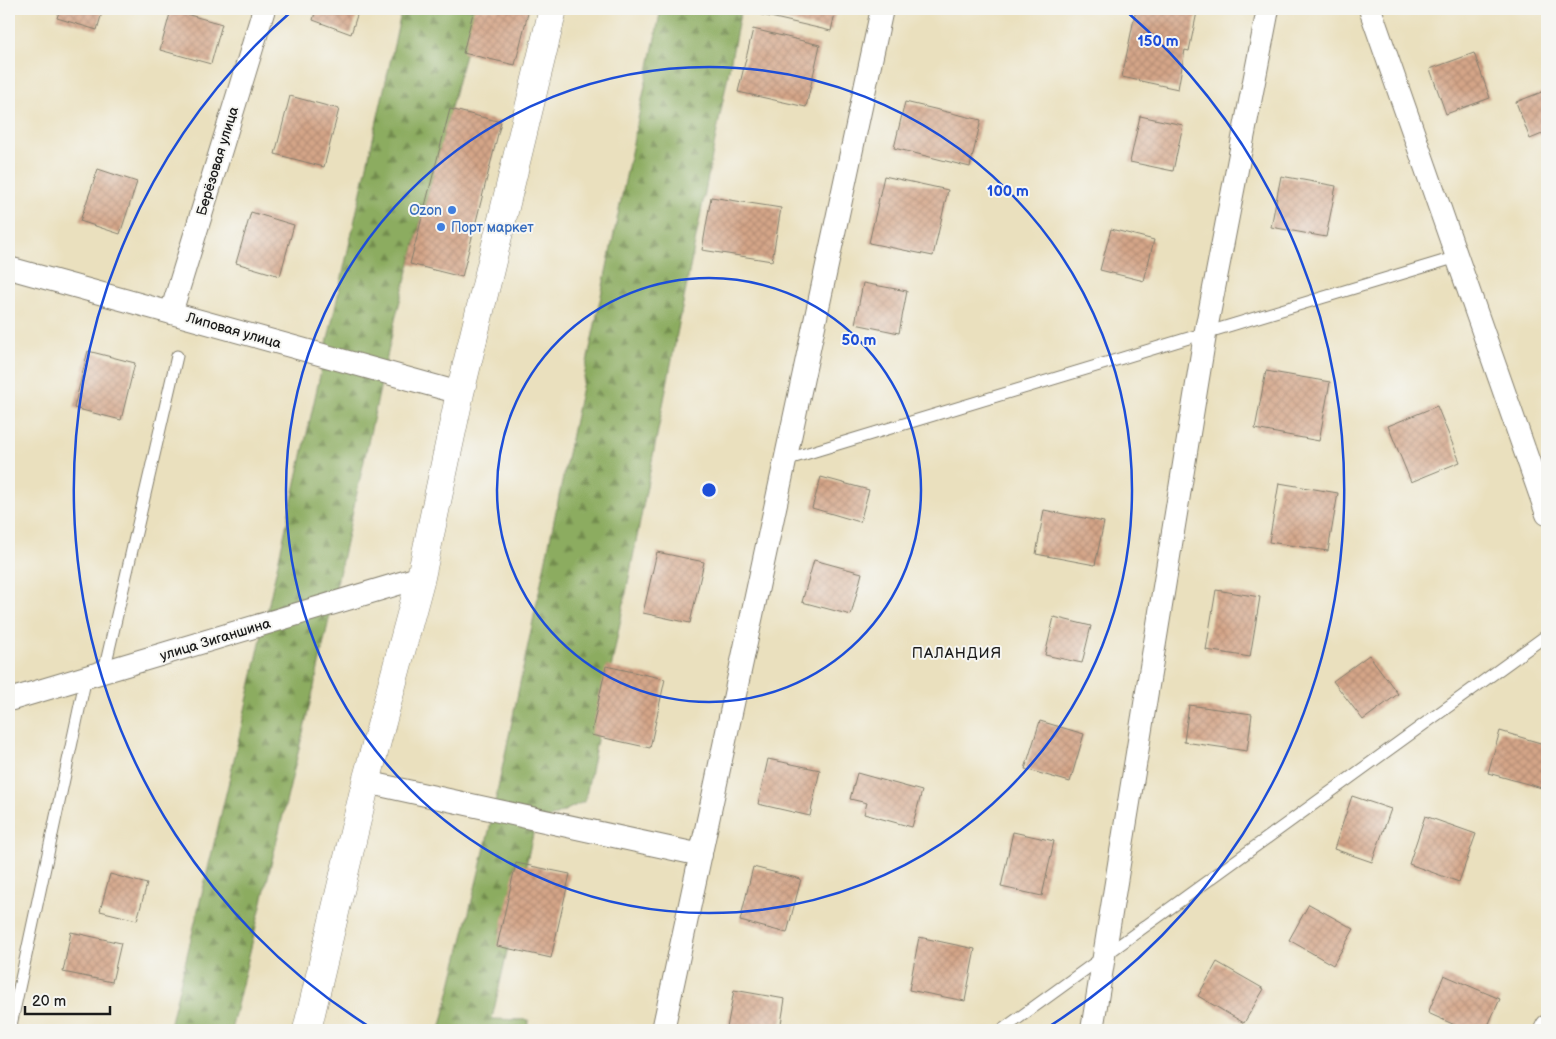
<svg xmlns="http://www.w3.org/2000/svg" width="1556" height="1039" viewBox="0 0 1556 1039" font-family="'Balsamiq Sans',sans-serif">
  <defs>
    <pattern id="forest-firs" width="22" height="20" patternUnits="userSpaceOnUse" patternTransform="scale(1.25)"><rect width="22" height="20" fill="#8cac60"/><path d="M5 1l3.5 6h-7zM16 11l3.5 6h-7z" fill="#728b4e"/></pattern>
    <pattern id="building-cross-hatch" width="8" height="8" patternUnits="userSpaceOnUse" patternTransform="scale(1.25)"><rect width="8" height="8" fill="#d4a588"/><path d="M0 0l8 8M0 8l8-8" fill="none" stroke="#b58d75"/></pattern>
  </defs>
  <rect width="100%" height="100%" fill="#f6f6f2"/>
  <filter id="ink" filterUnits="userSpaceOnUse"><feTurbulence type="fractalNoise" baseFrequency=".02" numOctaves="2"/><feDisplacementMap in="SourceGraphic" scale="10" xChannelSelector="R" yChannelSelector="G"/><feConvolveMatrix kernelMatrix="1 2 1 2 8 2 1 2 1" color-interpolation-filters="sRGB"/></filter>
  <filter id="wash" filterUnits="userSpaceOnUse"><feTurbulence type="fractalNoise" baseFrequency=".0096" numOctaves="4" result="noise"/><feDisplacementMap in="SourceGraphic" scale="20" xChannelSelector="R" yChannelSelector="G"/><feGaussianBlur stdDeviation="1.12" result="paint"/><feColorMatrix in="noise" values="0 0 0 0 0 0 0 0 0 0 0 0 0 0 0 0 0 1.4 0 .05"/><feComposite in="paint" operator="in"/></filter>
  <g filter="url(#wash)">
    <rect width="100%" height="100%" fill="#eae0be"/>
    <path fill="url(#forest-firs)" stroke="#54643e" d="M402 9H477L396 316 314 687 231 1030H169L230 777Z
      M661 9H741L585 801 535 825 492 1019 529 1020 527 1030H440L489 831Z"/>
    <g id="blocks">
      <path fill="url(#building-cross-hatch)" d="M60 9H103L97 30 57 18Z
        M316 9H359L351 34 313 20Z
        M474 9H529L515 65 463 53Z
        M736 9H836L831 31Z
        M939 9H954L953 13Z
        M1136 9H1181L1197 12 1189 51 1185 50 1178 89 1122 77Z
        M171 10 222 24 211 64 160 50Z
        M753 29 820 45 806 107 738 92Z
        M1474 53 1490 98 1446 114 1430 69Z
        M1547 90V132L1530 139 1516 102Z
        M290 96 339 109 324 167 275 154Z
        M905 102 981 120 970 167 894 148Z
        M450 109 501 122 462 277 410 264Z
        M1140 116 1183 125 1173 171 1130 162Z
        M98 169 137 182 120 234 80 221Z
        M884 176 948 190 933 256 869 243Z
        M1281 176 1336 186 1326 237 1271 227Z
        M711 197 781 208 772 261 702 250Z
        M251 212 294 225 280 276 236 263Z
        M1111 229 1154 240 1144 281 1100 270Z
        M863 283 907 291 899 333 855 324Z
        M88 351 135 363 121 420 74 408Z
        M1266 371 1330 382 1319 441 1255 429Z
        M1437 406 1460 462 1411 482 1388 426Z
        M821 477 869 490 860 522 812 508Z
        M1279 483 1338 493 1328 551 1269 542Z
        M1044 510 1104 522 1095 565 1036 554Z
        M657 552 704 562 690 623 643 613Z
        M814 560 862 573 851 615 802 602Z
        M1216 590 1260 597 1250 657 1206 650Z
        M1054 617 1091 626 1082 663 1045 655Z
        M1369 655 1398 694 1363 720 1333 681Z
        M606 666 665 679 650 748 591 735Z
        M1189 705 1252 714 1247 751 1184 742Z
        M1040 721 1084 734 1070 782 1025 769Z
        M1500 731 1547 745V770L1542 788 1488 773Z
        M768 759 820 770 810 816 758 804Z
        M857 773 922 791 912 827 864 814 867 803 850 799Z
        M1352 796 1391 809 1372 862 1334 849Z
        M1425 816 1476 834 1459 882 1409 864Z
        M1013 832 1054 841 1042 896 1001 887Z
        M516 863 570 874 551 958 497 946Z
        M753 867 801 879 787 933 740 921Z
        M110 874 147 884 137 920 100 911Z
        M1309 904 1354 929 1333 965 1289 940Z
        M71 932 121 943 112 982 63 972Z
        M919 937 975 949 965 1001 909 990Z
        M1217 962 1264 989 1244 1023 1198 996Z
        M1444 975 1500 999 1486 1030H1466L1428 1013Z
        M734 990 785 999 780 1030H741L727 1028Z"/>
    </g>
  </g>
  <g filter="url(#ink)">
    <use href="#blocks" fill-opacity="0" stroke="#837e6d" stroke-width="1"/>
    <g fill="none" stroke-linecap="round" stroke-linejoin="round">
      <defs>
        <path id="service" d="M785 460 1457 257
          M104 671 177 356
          M10 1030 86 677
          M1002 1030 1547 635"/>
        <path id="minor" d="M1370 9 1547 514
          M9 268 460 393
          M171 313 264 9
          M9 700 421 577
          M366 782 701 855
          M663 1030 882 9
          M1092 1030 1205 335 1268 9
          M1545 1030 1547 1026"/>
        <path id="tertiary" d="M307 1030 366 782 421 577 460 393 553 9"/>
      </defs>
      <use href="#service" stroke="#837e6d" stroke-width="13"/>
      <use href="#minor" stroke="#837e6d" stroke-width="24"/>
      <use href="#tertiary" stroke="#837e6d" stroke-width="29"/>
      <use href="#service" stroke="#fff" stroke-width="11"/>
      <use href="#minor" stroke="#fff" stroke-width="22"/>
      <use href="#tertiary" stroke="#fff" stroke-width="28"/>
    </g>
  </g>
  <g fill="none" stroke="#1d4ed8" stroke-width="2.5">
    <circle cx="709" cy="490" r="212"/>
    <circle cx="709" cy="490" r="423"/>
    <path d="M373 1029A635 635 0 0 1 292 11M1126 11A635 635 0 0 1 1045 1029"/>
  </g>
  <g fill="#3f7fe0" stroke="#f6f6f2" stroke-width="2">
    <circle cx="452" cy="210" r="5"/>
    <circle cx="441" cy="227" r="5"/>
  </g>
  <g text-anchor="middle" stroke-width="4" stroke-linejoin="round" paint-order="stroke">
    <g font-size="14" fill="#1c1c1c" stroke="#f6f6f2">
      <text transform="translate(217 161) rotate(-73)" y="5">Берёзовая улица</text>
      <text transform="translate(234 330) rotate(16)" y="5">Липовая улица</text>
      <text transform="translate(215 639) rotate(-17)" y="5">улица Зиганшина</text>
    </g>
    <g font-size="14" fill="#366cbe" stroke="#f6f6f2" text-anchor="end">
      <text x="442" y="215">Ozon</text>
      <text x="451" y="232" text-anchor="start">Порт маркет</text>
    </g>
    <g font-size="15" letter-spacing="1" fill="#1c1c1c" stroke="#f6f6f2">
      <text x="957" y="658">ПАЛАНДИЯ</text>
    </g>
  </g>
  <circle cx="709" cy="490" r="8" fill="#1d4ed8" stroke="#f6f6f2" stroke-width="2.5"/>
  <g font-size="15" text-anchor="middle" font-weight="bold" fill="#1d4ed8" stroke="#f6f6f2" stroke-width="4" stroke-linejoin="round" paint-order="stroke">
    <text x="1158" y="46">150 m</text>
    <text x="1008" y="196">100 m</text>
    <text x="859" y="345">50 m</text>
  </g>
  <rect width="1556" height="1039" fill="none" stroke="#f6f6f2" stroke-width="30"/>
  <path d="M25 1006v8h85v-8" fill="none" stroke="#1c1c1c" stroke-width="2.5"/>
  <text x="32" y="1006" font-size="15" fill="#1c1c1c" stroke="#f6f6f2" stroke-width="4" paint-order="stroke">20 m</text>
</svg>
